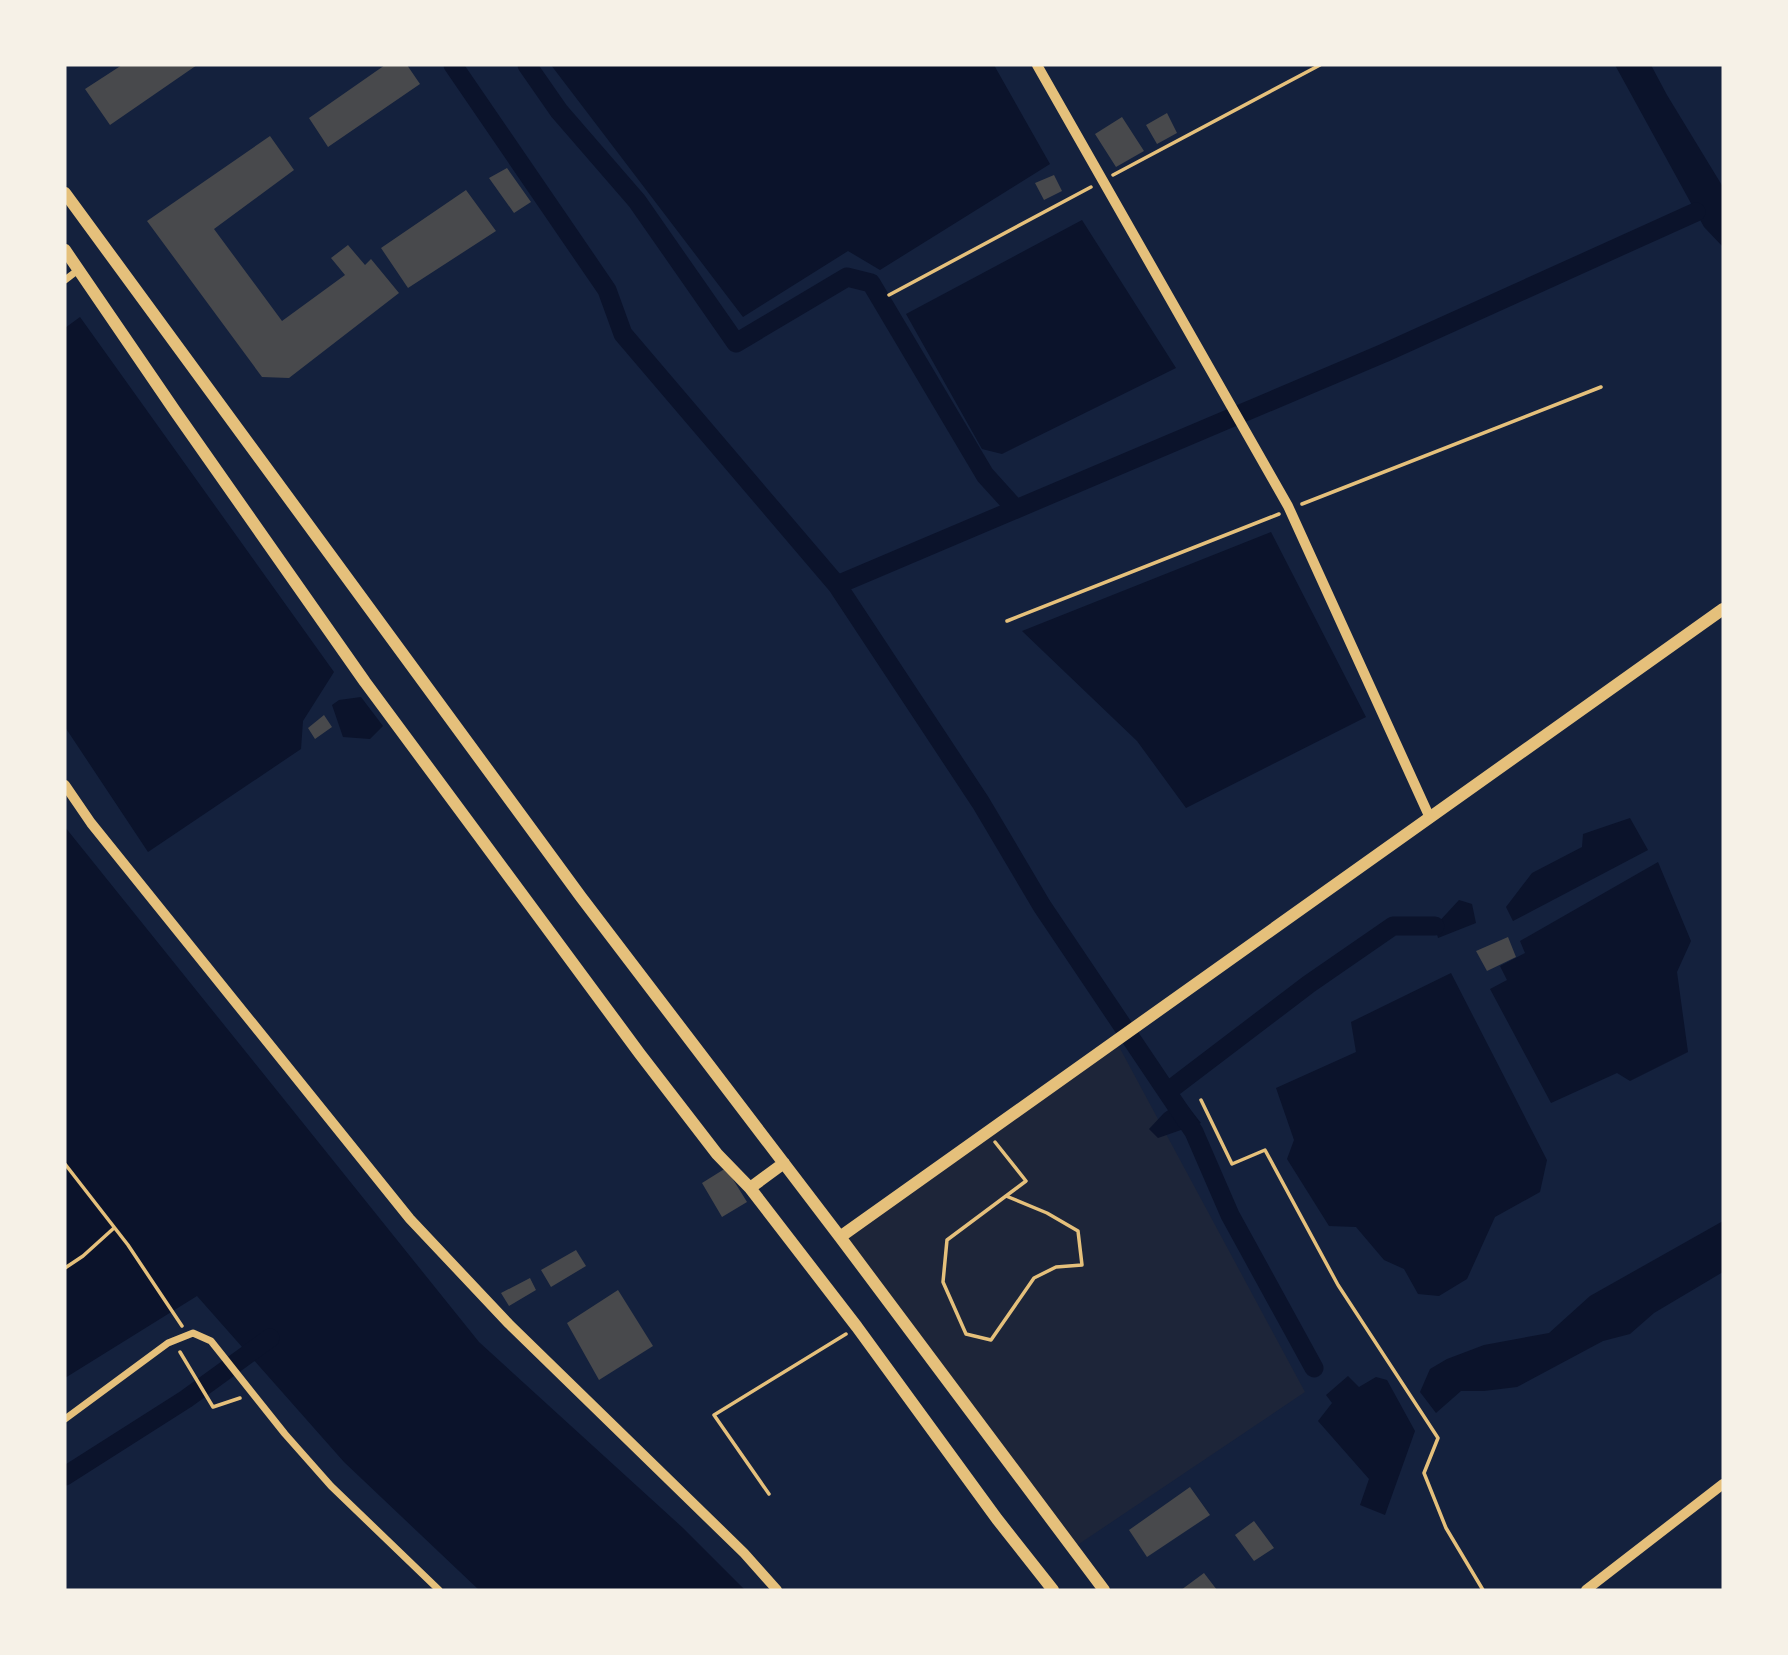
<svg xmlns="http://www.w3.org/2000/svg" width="1788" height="1655" viewBox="0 0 1788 1655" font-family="'Roboto Condensed',sans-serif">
  <rect width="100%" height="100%" fill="#14213d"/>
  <path fill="#1d2539" d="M1116 1041 1305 1392 1073 1548 840 1237Z"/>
  <path fill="#0b132b" d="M551 65H994L1050 164 880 270 848 251 743 317Z
    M1615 65H1651L1667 95 1723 187V247L1704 227Z
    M1082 220 1176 368 1002 454 982 449 906 314Z
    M80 317 334 672 303 721 301 749 148 852 65 727V328Z
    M1271 532 1366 717 1186 808 1137 741 1022 631Z
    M361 697 383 726 370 739 343 737 332 705 339 700Z
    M1630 818 1648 850 1513 921 1506 907 1532 873 1582 847 1583 834Z
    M65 827 479 1342 683 1528 745 1590H479L344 1462 197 1296 65 1378Z
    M1658 862 1691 941 1677 972 1688 1052 1630 1081 1617 1073 1551 1103 1490 989 1507 980 1500 966 1525 953 1520 941Z
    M1459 900 1472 904 1476 923 1438 938 1435 926Z
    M1451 973 1547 1160 1540 1192 1495 1217 1467 1279 1439 1296 1418 1294 1404 1269 1384 1260 1356 1227 1329 1226 1287 1159 1294 1140 1276 1088 1356 1052 1351 1022Z
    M1183 1100 1201 1123 1158 1138 1149 1129 1164 1113Z
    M1723 1221V1272L1654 1313 1630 1334 1603 1341 1517 1387 1484 1391H1461L1436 1413 1420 1392 1430 1369 1447 1359 1484 1345 1549 1333 1590 1296Z
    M1348 1376 1359 1387 1376 1377 1387 1380 1415 1431 1385 1515 1360 1505 1369 1479 1318 1421 1332 1403 1326 1395Z"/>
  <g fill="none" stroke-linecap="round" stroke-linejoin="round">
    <path stroke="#0b132b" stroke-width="19" d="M453 65 607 290 623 334 837 585 981 803 1042 906 1194 1132 1230 1215 1314 1368
      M527 65 559 111 637 201 736 343 847 277 871 283 985 475 1014 507
      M837 585 1384 353 1696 212
      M1167 1092 1309 984 1393 926H1435
      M65 1476 186 1399 270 1338"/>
  </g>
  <path fill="#48494c" d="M122 65H197L110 125 85 89Z
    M385 65H407L420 84 328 147 309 118Z
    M1167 113 1177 133 1157 144 1146 125Z
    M1122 117 1144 151 1116 167 1095 134Z
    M270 136 294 170 214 229 282 321 345 275 331 258 348 245 365 265 371 259 399 293 289 378 262 377 147 221Z
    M507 168 531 202 514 213 489 178Z
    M1054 175 1062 191 1044 200 1035 183Z
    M466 190 496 231 408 288 381 248Z
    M324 715 332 727 315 739 308 728Z
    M1508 937 1516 957 1487 971 1476 951Z
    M726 1168 747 1202 722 1217 702 1183Z
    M576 1250 586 1266 551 1287 541 1270Z
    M530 1278 536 1290 509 1306 501 1293Z
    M618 1290 653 1346 599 1380 567 1323Z
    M1190 1487 1210 1515 1147 1557 1129 1530Z
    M1254 1521 1274 1548 1254 1561 1235 1535Z
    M1204 1573 1217 1590H1181Z"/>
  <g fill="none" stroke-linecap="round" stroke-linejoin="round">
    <path stroke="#e5c07b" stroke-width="3.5" d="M1113 175 1320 65
      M889 295 1091 187
      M1302 504 1601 387
      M1007 621 1279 514
      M1201 1100 1232 1164 1265 1150 1338 1285 1438 1438 1424 1473 1446 1528 1483 1590
      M995 1142 1026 1181 947 1240 943 1282 966 1334 991 1340 1034 1278 1056 1267 1082 1265 1078 1231 1047 1213 1006 1196
      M65 1164 128 1245 182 1326
      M65 1268 83 1256 114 1228
      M180 1352 213 1407 240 1398
      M769 1494 714 1415 846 1334"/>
    <path stroke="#e5c07b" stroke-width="7" d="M65 280 78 270
      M65 1419 168 1343 193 1333 211 1341 285 1434 331 1486 439 1590"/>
    <path stroke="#e5c07b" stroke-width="10" d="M1037 65 1288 506 1430 818
      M65 785 91 823 410 1219 509 1324 744 1553 777 1590
      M1586 1590 1723 1484"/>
    <path stroke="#e5c07b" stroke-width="12" d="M65 193 581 897 840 1237 1104 1590
      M65 250 175 411 365 682 479 836 640 1054 717 1154 750 1188 857 1327 997 1519 1053 1590
      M750 1188 784 1163
      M840 1237 1723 609"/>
  </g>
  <rect width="1788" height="1655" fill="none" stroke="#f6f1e7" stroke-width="133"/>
</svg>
